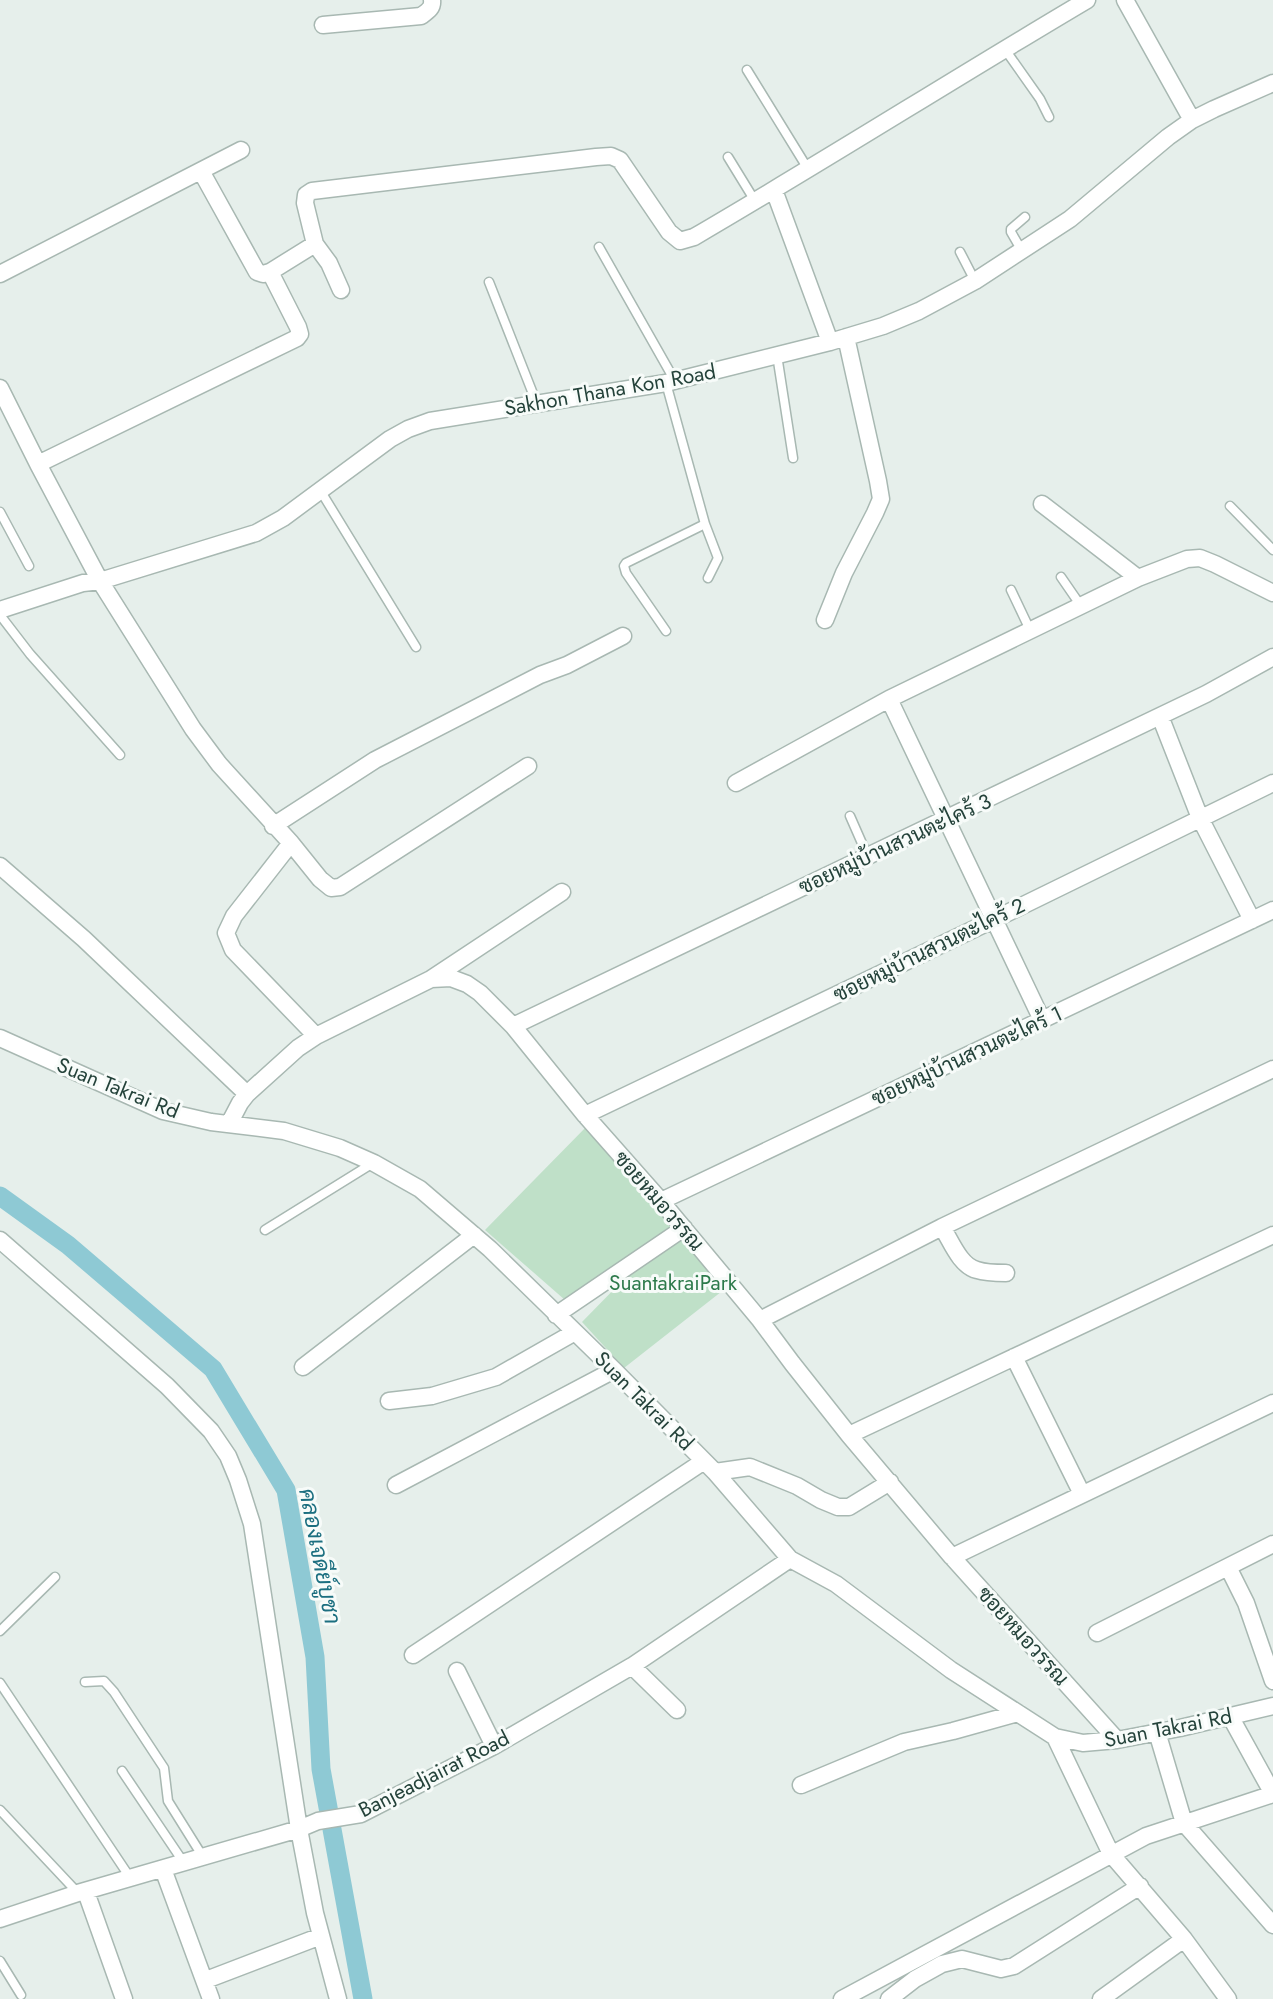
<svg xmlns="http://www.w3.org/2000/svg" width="1273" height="1999" viewBox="0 0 1273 1999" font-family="Jost,Sarabun,sans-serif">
  <rect width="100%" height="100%" fill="#e6efeb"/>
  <path fill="#bfe0c8" d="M589 1124 726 1288 624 1368 582 1322 672 1230 565 1300 485 1230Z"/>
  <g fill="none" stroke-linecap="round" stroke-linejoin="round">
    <path stroke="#8ec9d4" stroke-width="19" d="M0 1196 68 1245 213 1369 286 1490 315 1657 321 1769 363 1999"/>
    <defs>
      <path id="service" d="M1004 48 1040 99 1049 117
        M747 70 808 169
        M728 157 755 201
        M599 247 675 381
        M1022 251 1011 232V229L1025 217
        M960 252 975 281
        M489 282 537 404
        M777 355 793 458
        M666 383 705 524 626 563 624 566 626 573 666 631
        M320 490 416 647
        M1230 506 1273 550
        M0 512 29 566
        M705 524 718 558 708 578
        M1061 577 1081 606
        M1011 590 1030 630
        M0 615 30 654 120 755
        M850 816 868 857
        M265 1230 373 1163
        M0 1631 55 1577
        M85 1682 104 1681 114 1692 164 1768 168 1801 203 1857
        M0 1683 131 1879
        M122 1771 184 1863
        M0 1810 78 1893
        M0 1961 21 1995"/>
      <path id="minor" d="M1125 0 1192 120
        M323 25 421 16C428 11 433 8 432 0
        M774 190 830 342
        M315 244 329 263 341 290
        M270 272 315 244 305 203 306 195 312 191 596 157 611 156 620 160 669 232 680 241 694 237C826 160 955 78 1087 0
        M0 274 241 150
        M0 388 38 464 100 581 193 729 219 764 291 843 320 879 331 888 340 887 528 766
        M38 464 297 338 300 334 298 327 270 272 263 274 257 272 201 171
        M1042 504 1138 578
        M0 610 83 583 100 581 256 533 283 518 390 439 408 429 430 421 666 383 830 342 883 326 919 311 975 281 1070 219 1168 137 1192 120 1214 109 1273 83
        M825 620 844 573 875 513 881 499 878 481 846 337
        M889 699 1042 1020
        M1160 716 1200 818 1252 920
        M736 783 889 699 1138 578 1187 559 1200 558 1215 564 1273 593
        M273 826 375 760 540 675 567 665 623 636
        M291 843 234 916 226 933 233 950 316 1036
        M0 866 84 939 247 1094
        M431 979 562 892
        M513 1026 1206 694 1273 657
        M0 1038 163 1111 211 1122 284 1131 340 1148 374 1163 420 1189 490 1249 614 1370 715 1472 790 1559 836 1584 951 1670 1055 1737 1083 1743 1117 1740 1180 1728 1273 1706
        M585 1115 995 919 1273 783
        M229 1124 240 1103 247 1094 298 1048 316 1036 431 979 451 978 467 984 480 993 513 1026 585 1115 661 1201 760 1320 792 1363 849 1435 952 1557 1117 1740
        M661 1201 1273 910
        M942 1227C951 1241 960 1266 977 1270 986 1273 997 1273 1006 1273
        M0 1240 167 1386 211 1431 228 1456 238 1480 252 1524 299 1829 315 1913 338 1999
        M556 1315 684 1228
        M760 1320 942 1227 1273 1069
        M1014 1357 1082 1494
        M303 1367 474 1235
        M389 1401 432 1396 496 1377 575 1332
        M849 1435 1273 1235
        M715 1472 750 1467 797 1486 821 1500 838 1507H849L890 1482
        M396 1485 614 1370
        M952 1557 1273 1403
        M1228 1567 1246 1603 1273 1681
        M1097 1633 1273 1544
        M413 1655 704 1461
        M632 1666 677 1710
        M457 1671 494 1746
        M1157 1732 1184 1823 1273 1925
        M1055 1737 1111 1854 1184 1939 1228 1999
        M801 1785 904 1742 953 1731 1018 1713
        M163 1869 211 1999
        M86 1892 124 1999
        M0 1919 78 1893 299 1829 318 1821 361 1814 494 1746 632 1666 790 1559
        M206 1980 321 1936
        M842 1999 1146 1836 1273 1794 1230 1716
        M889 1999 915 1979 942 1964 962 1959 1001 1969 1014 1966 1140 1886
        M1101 1999 1184 1939"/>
    </defs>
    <use href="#service" stroke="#a8b8b2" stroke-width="11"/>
    <use href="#minor" stroke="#a8b8b2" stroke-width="19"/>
    <use href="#service" stroke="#fff" stroke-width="8"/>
    <use href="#minor" stroke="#fff" stroke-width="16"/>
  </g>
  <g text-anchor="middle" stroke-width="6" stroke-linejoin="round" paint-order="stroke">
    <g font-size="21" fill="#24423a" stroke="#f7fbf9">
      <text transform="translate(610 390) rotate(-10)" y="7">Sakhon Thana Kon Road</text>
      <text transform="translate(895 844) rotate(-25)" y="7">ซอยหมู่บ้านสวนตะไคร้ 3</text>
      <text transform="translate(929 950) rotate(-26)" y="7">ซอยหมู่บ้านสวนตะไคร้ 2</text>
      <text transform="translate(967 1056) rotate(-25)" y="7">ซอยหมู่บ้านสวนตะไคร้ 1</text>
      <text transform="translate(118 1088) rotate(22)" y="7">Suan Takrai Rd</text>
      <text transform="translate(659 1201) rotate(49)" y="7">ซอยหมอวรรณ</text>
      <text transform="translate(644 1401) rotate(45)" y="7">Suan Takrai Rd</text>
      <text transform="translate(1023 1636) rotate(48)" y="7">ซอยหมอวรรณ</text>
      <text transform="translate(1168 1728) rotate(-11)" y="7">Suan Takrai Rd</text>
      <text transform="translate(434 1774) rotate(-27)" y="7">Banjeadjairat Road</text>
    </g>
    <g font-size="21" fill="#2d7a4b" stroke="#f7fbf9">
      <text x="673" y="1290">SuantakraiPark</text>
    </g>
    <g font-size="23" font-style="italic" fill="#1c6f80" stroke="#f7fbf9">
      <text transform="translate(320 1556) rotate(79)" y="8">คลองเจดีย์บูชา</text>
    </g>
  </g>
</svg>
